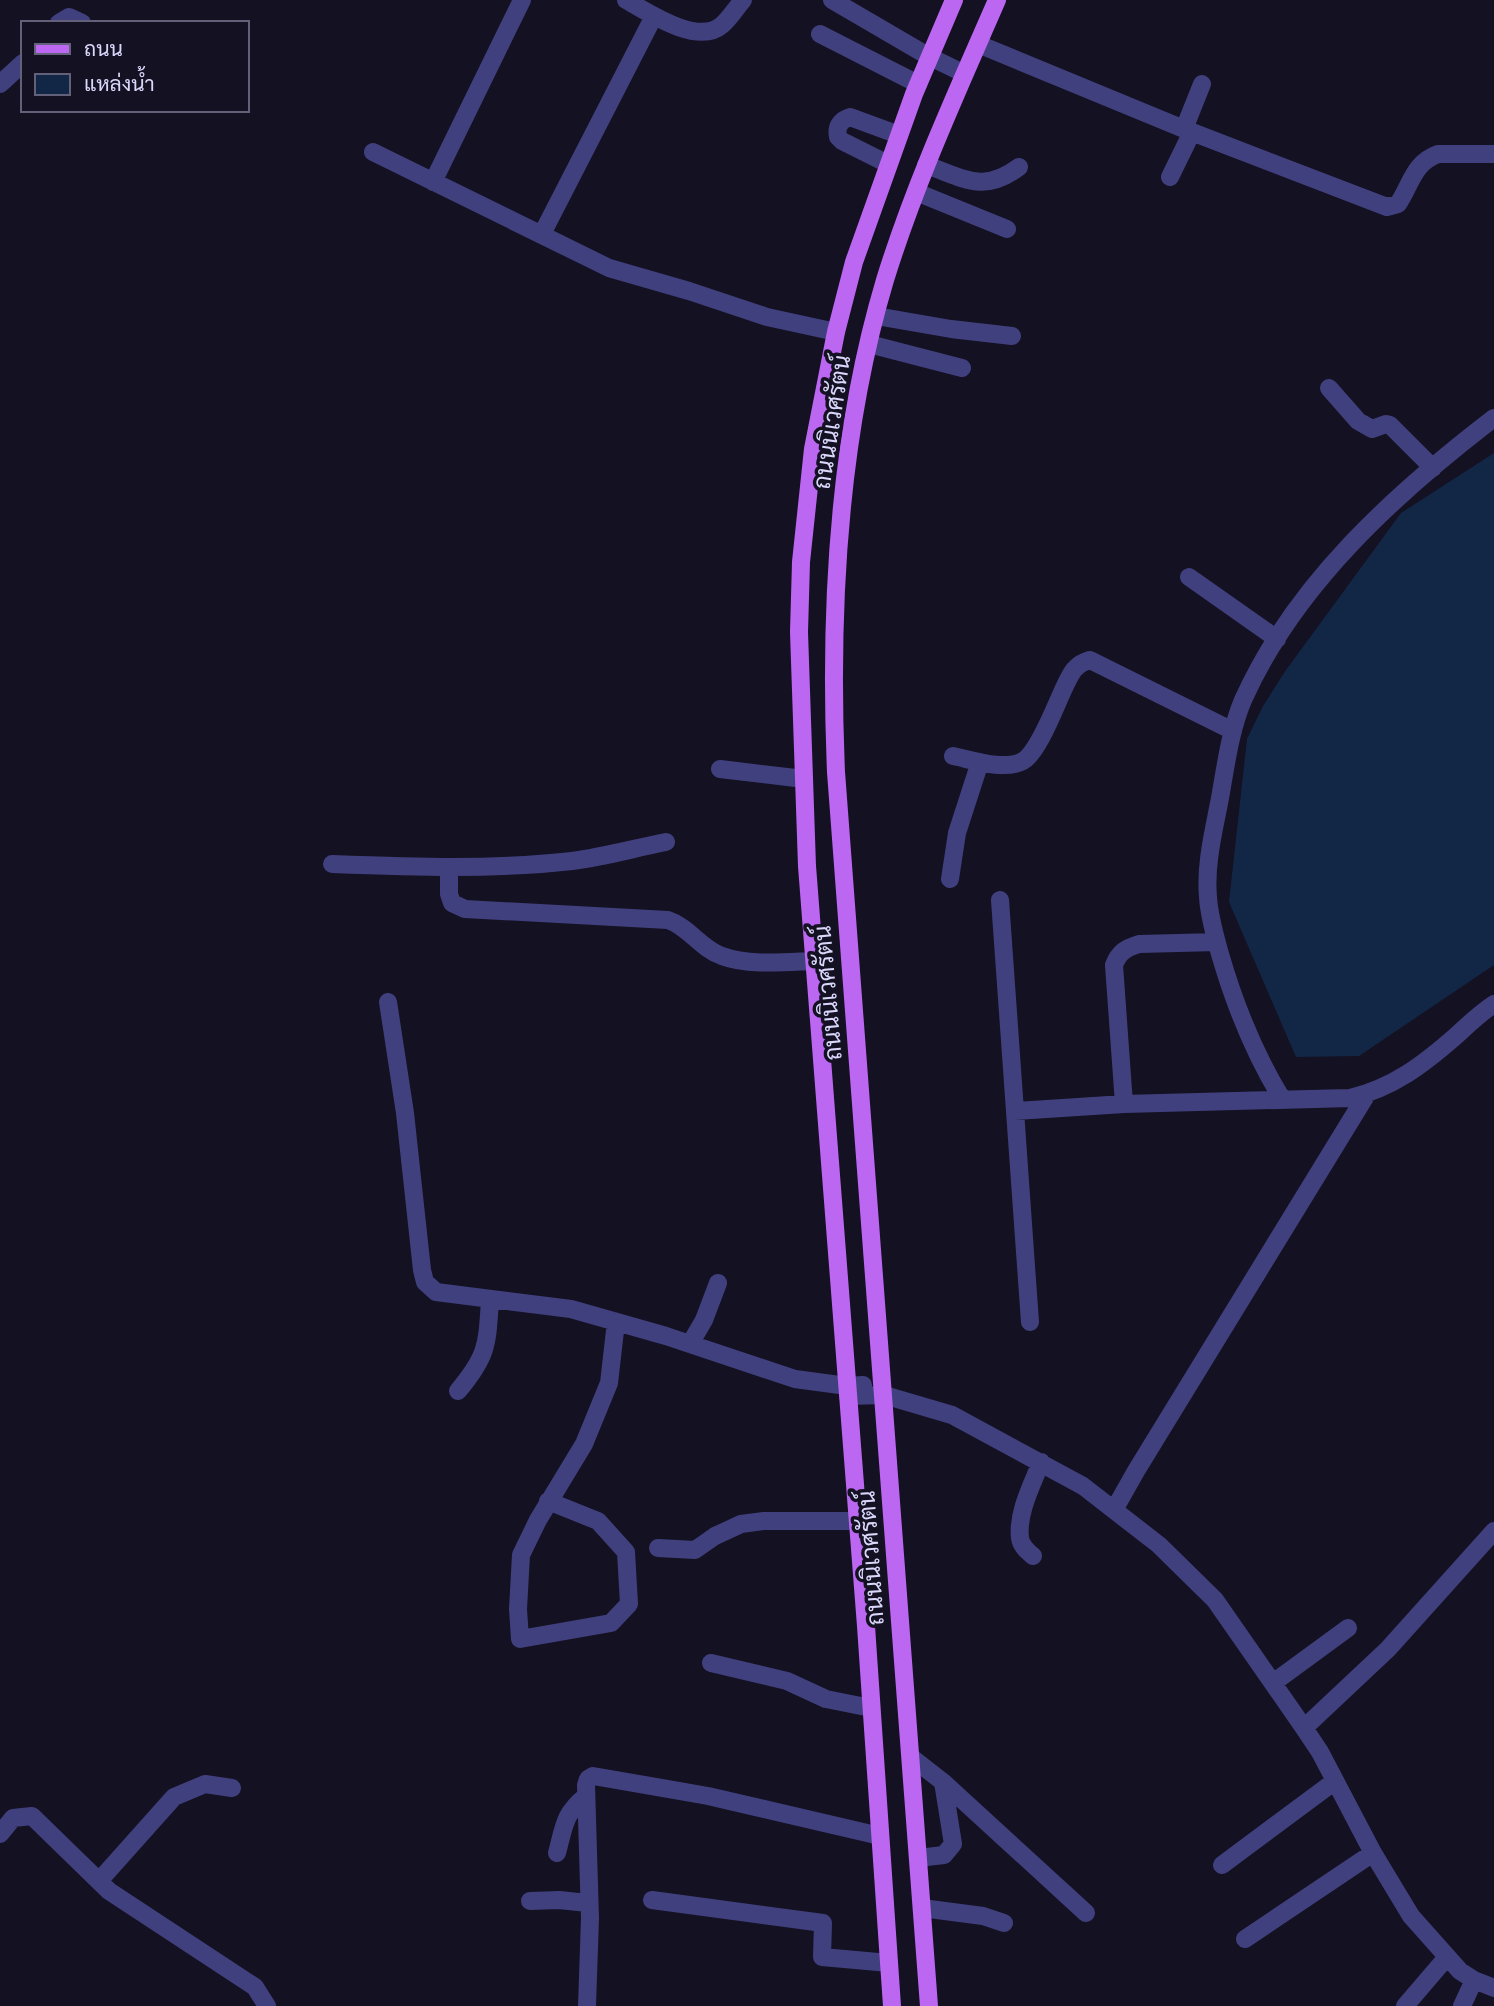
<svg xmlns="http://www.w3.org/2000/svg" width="1494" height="2006" viewBox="0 0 1494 2006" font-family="'Alegreya Sans',Sarabun,sans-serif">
  <rect width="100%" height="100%" fill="#141123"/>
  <path fill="#122746" d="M1494 453V965L1359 1056 1296 1057 1229 902 1247 739 1263 706 1286 670 1401 513Z"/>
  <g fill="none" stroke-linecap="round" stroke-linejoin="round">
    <path stroke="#41407e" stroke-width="18" d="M626 0C649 13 698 46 722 25 730 18 736 8 743 0
      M832 0 928 56 963 73
      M59 23 69 17 82 23
      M820 34 918 84
      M978 44 1184 129 1387 207 1398 204C1411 185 1413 163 1438 154H1494
      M0 84 23 63
      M1184 129 1202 84
      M373 152 609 268 689 291 767 317 836 332
      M888 164 842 141 838 137C836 127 840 120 850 117L899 135
      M926 165C964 178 983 194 1019 167
      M1170 177 1192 132
      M433 182 522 0
      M916 192 1007 229
      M542 234 654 16
      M876 316 951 329 1012 336
      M869 344 962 368
      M1329 388 1358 421 1372 429 1386 424 1390 425 1433 468
      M1189 577 1277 639
      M953 756C973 760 1004 771 1023 761 1039 752 1056 704 1065 686 1071 673 1075 664 1090 660L1233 731
      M720 769 804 779
      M332 864C412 867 492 870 572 861 604 857 635 848 666 842
      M449 868V894L452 903 465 909 668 920C689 927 701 949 722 956 748 966 787 962 814 961
      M950 879 957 833 980 762
      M1000 900 1030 1322
      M388 1002 405 1113 422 1270 425 1282 436 1292 571 1309 666 1336 795 1379 847 1386 863 1385
      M1282 1099C1254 1053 1235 1006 1220 954 1215 936 1209 916 1208 897 1205 864 1214 830 1220 798 1226 765 1230 731 1243 700 1295 584 1395 494 1494 418
      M1124 1104 1114 965C1119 952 1126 948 1139 944L1217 942
      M1015 1111 1124 1104 1350 1098C1393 1088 1424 1064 1457 1035 1469 1024 1480 1013 1494 1004
      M690 1344 704 1320 718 1283
      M458 1391C488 1355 487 1345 490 1300
      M848 1396 884 1395 952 1415 1083 1486 1159 1545 1215 1600 1304 1728 1320 1752 1373 1853 1411 1916 1460 1971 1474 1980 1494 1988
      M548 1501 598 1521 626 1552 629 1604 611 1623 520 1639 518 1609 521 1555 538 1520 584 1444 609 1383 616 1322
      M1114 1510 1136 1471 1367 1094
      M658 1548 695 1550 715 1536 741 1524 764 1521H857
      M1033 1556C1027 1551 1021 1546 1020 1538 1017 1513 1032 1485 1041 1462
      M711 1663 787 1681 826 1699 871 1708
      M1273 1683 1348 1628
      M1304 1728 1388 1649 1494 1531
      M911 1757 943 1782 1086 1913
      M0 1834 13 1818 32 1816 109 1891 255 1987 267 2006
      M557 1853C564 1827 564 1813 586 1796
      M918 1858 944 1855 953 1844 943 1782
      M1222 1865 1335 1781
      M99 1881 174 1797 205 1784 232 1788
      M652 1900 823 1923 822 1957 889 1963
      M530 1901 559 1900 588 1903
      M922 1908 983 1916 1004 1923
      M1245 1939 1373 1853
      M587 2006 590 1918 586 1785 588 1779 593 1776 708 1796 880 1836
      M1405 2006 1447 1957
      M1462 2006 1474 1980"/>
    <path stroke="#bc67f2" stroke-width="18" d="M892 2006 866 1626 807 866 799 632 801 562 813 449 836 332 854 262 914 94 954 0
      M929 2006 836 772C829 608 838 437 885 280 915 183 957 92 997 0"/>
  </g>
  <g text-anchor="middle" stroke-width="7" stroke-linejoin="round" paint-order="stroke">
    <g font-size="24" fill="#dad7fb" stroke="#141123">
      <text transform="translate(832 422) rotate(-81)" y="8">ถนนนิเวศรัตน์</text>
      <text transform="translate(828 993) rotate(-95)" y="8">ถนนนิเวศรัตน์</text>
      <text transform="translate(871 1558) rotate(-94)" y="8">ถนนนิเวศรัตน์</text>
    </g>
  </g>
  <rect x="21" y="21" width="228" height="91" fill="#141123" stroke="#636079" stroke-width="2"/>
  <rect x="35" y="44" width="35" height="10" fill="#bc67f2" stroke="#636079" stroke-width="2"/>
  <text x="84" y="56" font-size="21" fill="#dad7fb">ถนน</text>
  <rect x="35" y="74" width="35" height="21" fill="#122746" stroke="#636079" stroke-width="2"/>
  <text x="84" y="91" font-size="21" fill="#dad7fb">แหล่งน้ำ</text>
</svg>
